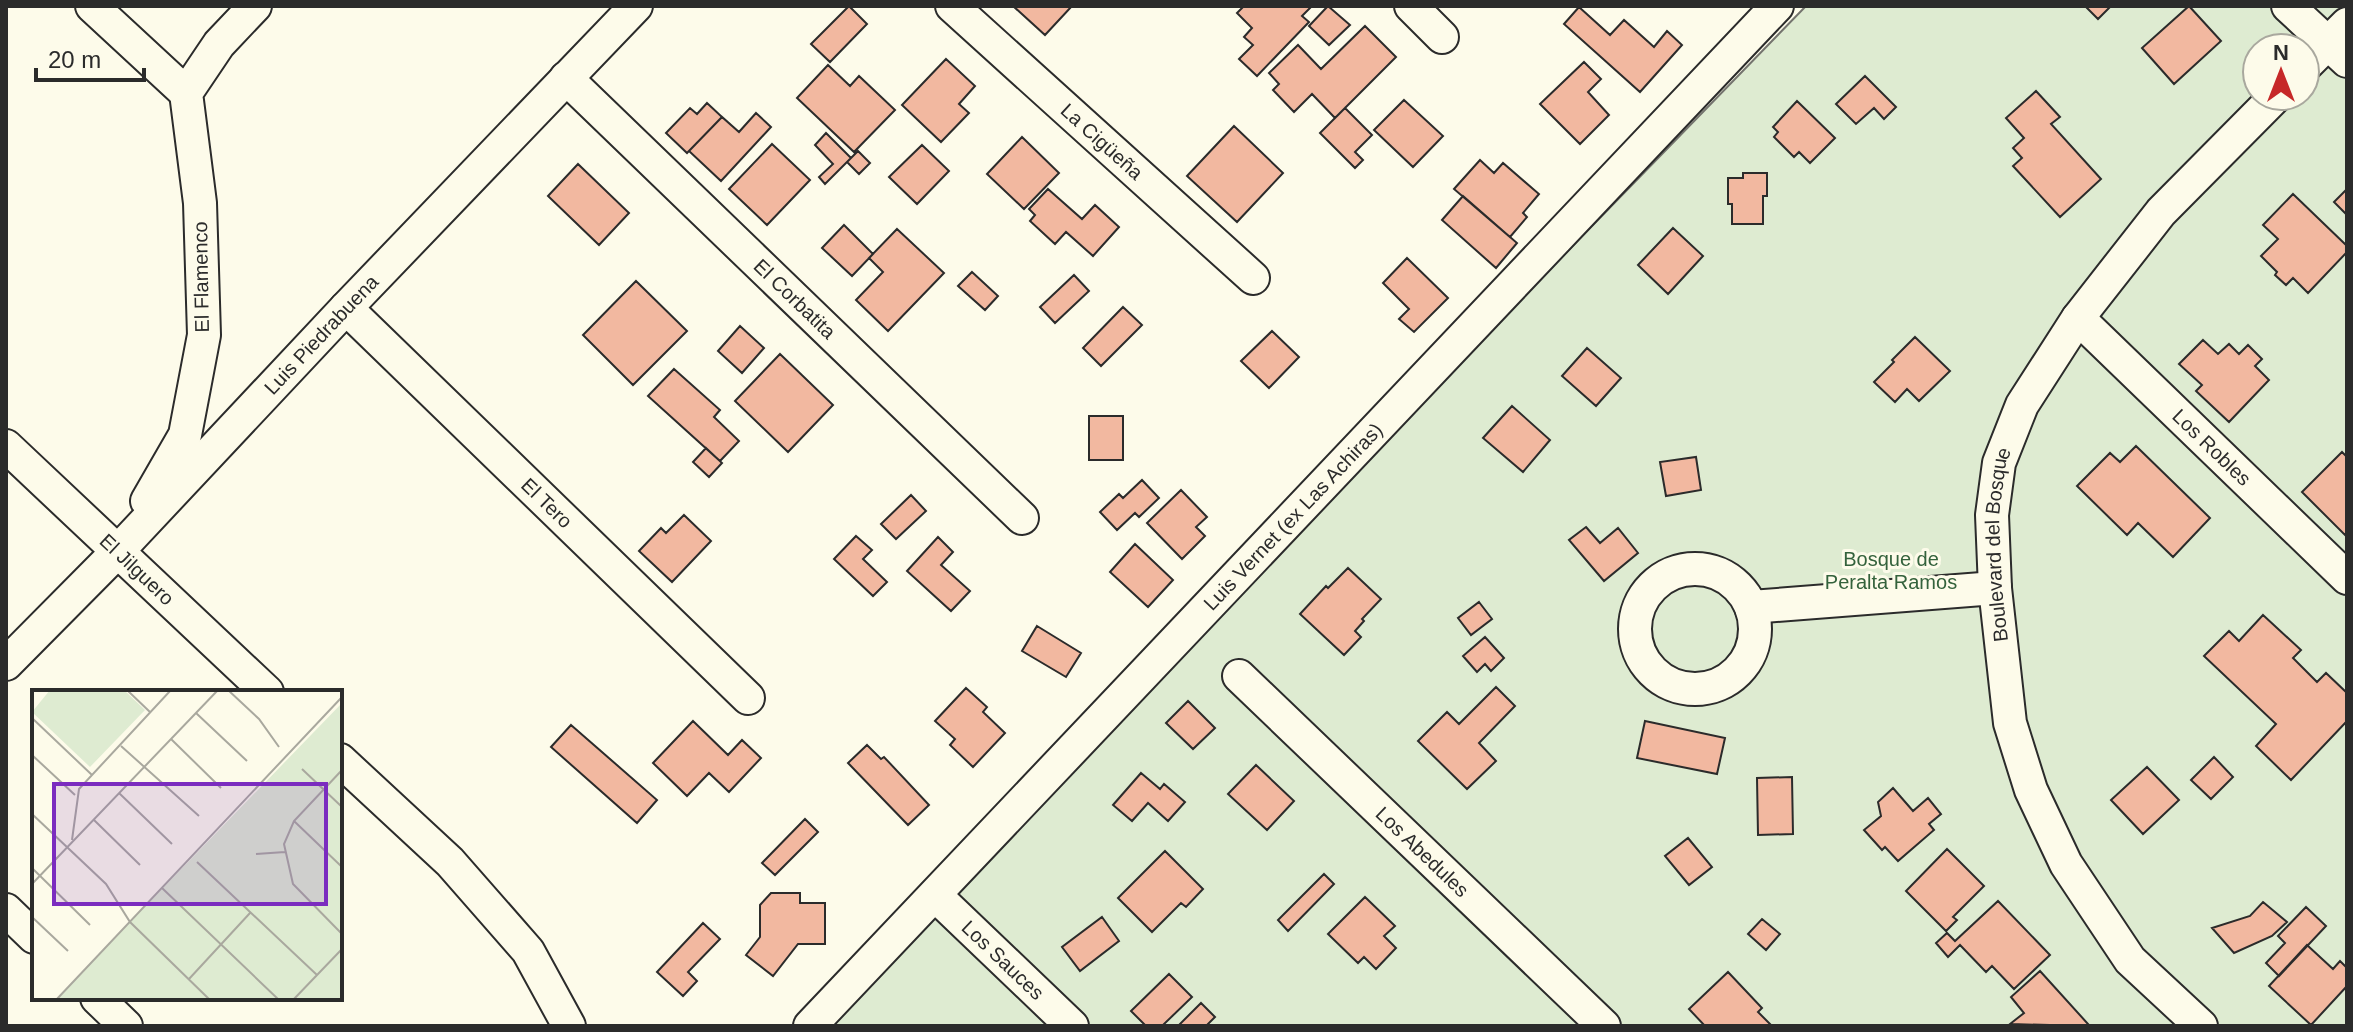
<svg xmlns="http://www.w3.org/2000/svg" width="2353" height="1032" viewBox="0 0 2353 1032" font-family="Arial,sans-serif">
  <rect width="100%" height="100%" fill="#fdfbea"/>
  <path fill="#deebd1" stroke="#74746e" stroke-width="2" fill-rule="evenodd" d="M1806 6H2347V1026H814ZM2257 48H2305V96H2257Z"/>
  <path fill="#f2b8a0" stroke="#2b2b2b" stroke-width="2" d="M849 6 867 24 830 62 811 44Z
    M1013 6H1072L1045 35Z
    M1244 6H1312L1302 16 1309 22 1257 76 1239 59 1253 45 1244 37 1252 28 1237 13Z
    M1328 6 1350 25 1329 45 1309 26Z
    M2085 6H2111L2098 19Z
    M2189 6 2221 41 2174 84 2142 48Z
    M1579 7 1610 35 1624 20 1654 47 1667 31 1682 45 1640 92 1564 24Z
    M1365 26 1396 57 1335 118 1312 94 1294 112 1273 90 1279 84 1269 73 1298 45 1321 69Z
    M946 59 975 86 959 104 969 113 941 142 902 105Z
    M1584 62 1601 79 1588 92 1609 115 1580 144 1540 104Z
    M828 65 850 86 859 76 895 110 854 152 797 98Z
    M1865 76 1896 107 1884 119 1874 108 1856 124 1836 104Z
    M2036 91 2060 117 2051 124 2101 179 2060 217 2013 166 2022 158 2013 148 2024 138 2006 118Z
    M1404 100 1443 136 1413 167 1374 130Z
    M1797 101 1835 138 1810 163 1799 152 1794 157 1774 137 1778 132 1773 127Z
    M707 103 722 117 687 153 666 133 690 108 697 114Z
    M1345 108 1372 135 1355 152 1363 160 1355 168 1320 133Z
    M756 113 771 127 721 181 689 151 722 117 739 132Z
    M1234 126 1283 173 1237 222 1187 176Z
    M826 133 851 158 825 184 819 177 833 164 815 145Z
    M1022 137 1059 173 1024 209 987 174Z
    M772 144 810 180 767 225 729 189Z
    M922 145 949 171 917 204 889 177Z
    M858 151 870 163 859 174 847 162Z
    M1480 160 1494 173 1503 163 1539 194 1523 213 1527 217 1510 237 1454 189Z
    M578 164 629 213 599 245 548 196Z
    M1743 173H1767V196H1763V224H1732V204H1728V178H1743Z
    M1048 189 1082 219 1095 205 1119 227 1093 256 1066 232 1055 244 1030 221 1035 215 1029 209Z
    M2347 189V215L2334 202Z
    M2293 194 2347 246V252L2308 293 2293 278 2286 285 2275 275 2277 272 2261 256 2278 239 2263 225Z
    M1463 196 1517 243 1496 268 1442 220Z
    M844 225 873 254 852 276 822 248Z
    M1673 228 1703 256 1668 294 1638 265Z
    M897 229 944 273 888 331 856 300 883 272 869 258Z
    M1407 258 1448 298 1414 332 1399 319 1409 309 1383 283Z
    M972 272 998 296 985 310 958 286Z
    M1074 275 1089 291 1055 323 1040 307Z
    M636 281 687 331 633 385 583 335Z
    M1123 307 1142 325 1101 366 1083 348Z
    M740 326 764 348 742 373 718 351Z
    M1272 331 1299 357 1269 388 1241 361Z
    M1915 337 1950 371 1919 401 1907 389 1895 402 1874 382 1894 362 1892 360Z
    M2203 340 2218 354 2229 344 2239 354 2248 345 2262 359 2255 366 2269 380 2229 422 2196 391 2202 385 2179 364Z
    M1587 348 1621 378 1596 406 1562 376Z
    M780 354 833 405 788 452 735 401Z
    M674 369 720 410 714 417 739 441 720 461 648 396Z
    M1512 406 1550 440 1523 472 1483 438Z
    M1089 416H1123V460H1089Z
    M2136 446 2210 518 2173 557 2138 523 2127 535 2077 486 2110 453 2120 462Z
    M706 448 722 463 709 477 693 462Z
    M2342 452 2347 457V532L2345 535 2302 492Z
    M1696 457 1701 490 1666 496 1660 462Z
    M1142 480 1159 498 1139 517 1135 513 1117 530 1100 512 1119 494 1123 498Z
    M1181 490 1207 517 1196 527 1205 536 1182 559 1147 523Z
    M911 495 926 511 896 539 881 524Z
    M684 515 711 541 672 582 639 551 661 528 666 533Z
    M1586 527 1600 543 1618 528 1638 553 1604 581 1569 540Z
    M856 536 872 550 863 559 887 582 873 596 834 559Z
    M938 537 953 552 941 565 970 591 951 611 907 571Z
    M1135 544 1173 580 1148 607 1110 572Z
    M1348 568 1381 599 1362 619 1364 621 1355 631 1361 637 1344 655 1300 614 1326 586 1328 588Z
    M1479 602 1492 619 1471 635 1458 618Z
    M2263 615 2301 650 2293 658 2317 682 2326 673 2347 693V721L2291 780 2256 746 2276 724 2204 656 2229 631 2239 641Z
    M1037 626 1081 653 1066 677 1022 651Z
    M1485 637 1504 658 1491 671 1485 664 1477 672 1463 656Z
    M1496 687 1515 706 1479 743 1496 761 1467 789 1418 741 1447 712 1459 724Z
    M966 688 987 707 983 712 1005 733 973 767 950 745 955 739 935 721Z
    M1188 701 1215 728 1193 749 1166 723Z
    M693 721 728 755 742 740 761 758 729 792 709 773 687 796 653 763Z
    M1645 721 1725 738 1717 774 1637 758Z
    M571 725 657 800 637 823 551 747Z
    M867 745 881 759 884 757 929 805 908 825 848 763Z
    M2214 757 2233 777 2211 799 2191 780Z
    M1256 765 1294 801 1267 830 1228 794Z
    M2147 767 2179 800 2143 834 2111 800Z
    M1141 773 1160 789 1164 784 1185 802 1168 821 1148 803 1132 821 1113 805Z
    M1792 777 1793 834 1758 835 1757 778Z
    M1893 788 1913 811 1928 798 1941 814 1929 824 1934 830 1898 861 1885 847 1882 850 1864 830 1881 816 1878 802Z
    M805 819 818 832 775 875 762 863Z
    M1688 838 1712 867 1689 885 1665 856Z
    M1947 849 1984 886 1953 917 1957 920 1946 931 1906 891Z
    M1165 851 1203 889 1186 907 1181 903 1152 932 1118 898Z
    M1324 874 1334 884 1288 931 1278 920Z
    M771 893H800V903H825V944H798L773 976 746 955 760 937V905Z
    M1365 897 1395 926 1384 936 1396 948 1376 969 1364 957 1358 963 1328 934Z
    M1998 901 2050 955 2014 989 1992 966 1986 972 1960 945 1948 957 1936 943 1947 933 1955 941Z
    M2263 902 2287 922 2272 936 2234 953 2212 928 2250 916Z
    M2306 907 2326 926 2279 976 2266 963 2285 943 2278 936Z
    M1102 917 1119 941 1080 971 1062 947Z
    M1762 919 1780 934 1766 950 1748 934Z
    M703 923 720 939 688 972 697 981 683 996 657 972Z
    M2307 945 2333 969 2340 961 2347 968V986L2311 1025 2269 986Z
    M2040 971 2088 1024 2086 1026 2010 1024 2024 1013 2011 997Z
    M1728 972 1762 1008 1758 1012 1772 1026H1705L1689 1009Z
    M1169 974 1192 997 1162 1026H1146L1131 1011Z
    M1201 1003 1215 1017 1206 1026H1178Z"/>
  <g fill="none" stroke-linecap="round" stroke-linejoin="round">
    <defs>
      <g id="street">
        <path d="M92 6 186 93"/>
        <path id="s1" d="M952 6 1253 278"/>
        <path d="M1411 6 1442 37"/>
        <path d="M2288 6 2347 61"/>
        <path d="M2305 66 2347 24"/>
        <path id="s2" d="M566 78 1022 518"/>
        <path id="s3" d="M346 308 748 698"/>
        <path id="s4" d="M2078 318 2347 578"/>
        <path id="s5" d="M6 446 267 692"/>
        <path d="M147 501 185 435 204 335 200 203 186 93 219 44 255 6"/>
        <circle cx="1695" cy="629" r="60"/>
        <path d="M1751 607 1995 588"/>
        <path id="s6" d="M6 664 117 552 346 308 636 6"/>
        <path id="s7" d="M1239 676 1604 1026"/>
        <path d="M340 760 450 862 528 951 569 1026"/>
        <path id="s8" d="M935 895 1072 1026"/>
        <path d="M6 910 34 937"/>
        <path d="M97 998 126 1026"/>
        <path id="s9" d="M810 1026 1777 6"/>
        <path id="s10" d="M2201 1026 2130 960 2066 864 2031 790 2010 723 1995 588 1992 515 1999 463 2022 405 2078 318 2161 212 2276 96"/>
      </g>
    </defs>
    <use href="#street" stroke="#2b2b2b" stroke-width="36"/>
    <use href="#street" stroke="#fdfbea" stroke-width="32"/>
  </g>
  <g text-anchor="middle" stroke-width="6" stroke-linejoin="round" paint-order="stroke">
    <g font-size="20" fill="#2b2b2b" stroke="#fdfbea">
      <text dy="7" stroke="none"><textPath href="#s1" startOffset="202">La Cigüeña</textPath></text>
      <text transform="translate(201 277) rotate(-91)" y="7">El Flamenco</text>
      <text dy="7" stroke="none"><textPath href="#s2" startOffset="318">El Corbatita</textPath></text>
      <text dy="7" stroke="none"><textPath href="#s6" startOffset="456">Luis Piedrabuena</textPath></text>
      <text dy="7" stroke="none"><textPath href="#s4" startOffset="186">Los Robles</textPath></text>
      <text dy="7" stroke="none"><textPath href="#s3" startOffset="280">El Tero</textPath></text>
      <text dy="7" stroke="none"><textPath href="#s9" startOffset="702">Luis Vernet (ex Las Achiras)</textPath></text>
      <text dy="7" stroke="none"><textPath href="#s10" startOffset="544">Boulevard del Bosque</textPath></text>
      <text dy="7" stroke="none"><textPath href="#s5" startOffset="180">El Jilguero</textPath></text>
      <text dy="7" stroke="none"><textPath href="#s7" startOffset="254">Los Abedules</textPath></text>
      <text dy="7" stroke="none"><textPath href="#s8" startOffset="94">Los Sauces</textPath></text>
    </g>
    <g font-size="20" fill="#34623c" stroke="#fdfbea">
      <text x="1891" y="566">Bosque de<tspan x="1891" dy="23">Peralta Ramos</tspan></text>
    </g>
  </g>
  <g transform="translate(32 690)">
    <rect width="310" height="310" fill="#fdfbea"/>
    <path d="M18 0H92L113 20 58 77 0 22ZM310 13V310H24L98 232Z" fill="#deebd1"/>
    <path fill="none" stroke="#a9a89e" stroke-width="2" d="M95 0 119 23M196 0 227 29 247 57M164 23 215 71M0 28 60 85M139 49 189 98M89 56 167 126M0 65 43 105M270 79 310 117M310 80 262 131 252 154 261 194 310 244M87 103 140 154M0 124 74 194 98 232 178 310M62 130 108 175M262 131 310 177M40 150 47 99 138 1 181 0M224 164 253 162M165 172 285 285M0 178 58 235M0 194 186 0M130 198 247 310M0 227 36 261M157 289 218 223M24 310 310 7M261 310 310 259"/>
    <path fill="#7b2cbf" fill-opacity="0.15" stroke="#7b2cbf" stroke-width="4" d="M22 94H294V214H22Z"/>
    <rect width="310" height="310" fill="none" stroke="#2b2b2b" stroke-width="4"/>
  </g>
  <rect width="2353" height="1032" fill="none" stroke="#2b2b2b" stroke-width="16"/>
  <g transform="translate(2281 72)"><circle r="38" fill="#fdfbea" stroke="#a9a89e" stroke-width="2"/>
  <path d="M0-6L14 30L0 20L-14 30Z" fill="#c62828"/>
  <text y="-12" font-size="22" font-weight="bold" text-anchor="middle" fill="#2b2b2b">N</text>
  </g>
  <path d="M36 68v12h108v-12" fill="none" stroke="#2b2b2b" stroke-width="4"/>
  <text x="48" y="68" font-size="24" fill="#2b2b2b" stroke="#fdfbea" stroke-width="6" paint-order="stroke">20 m</text>
</svg>
